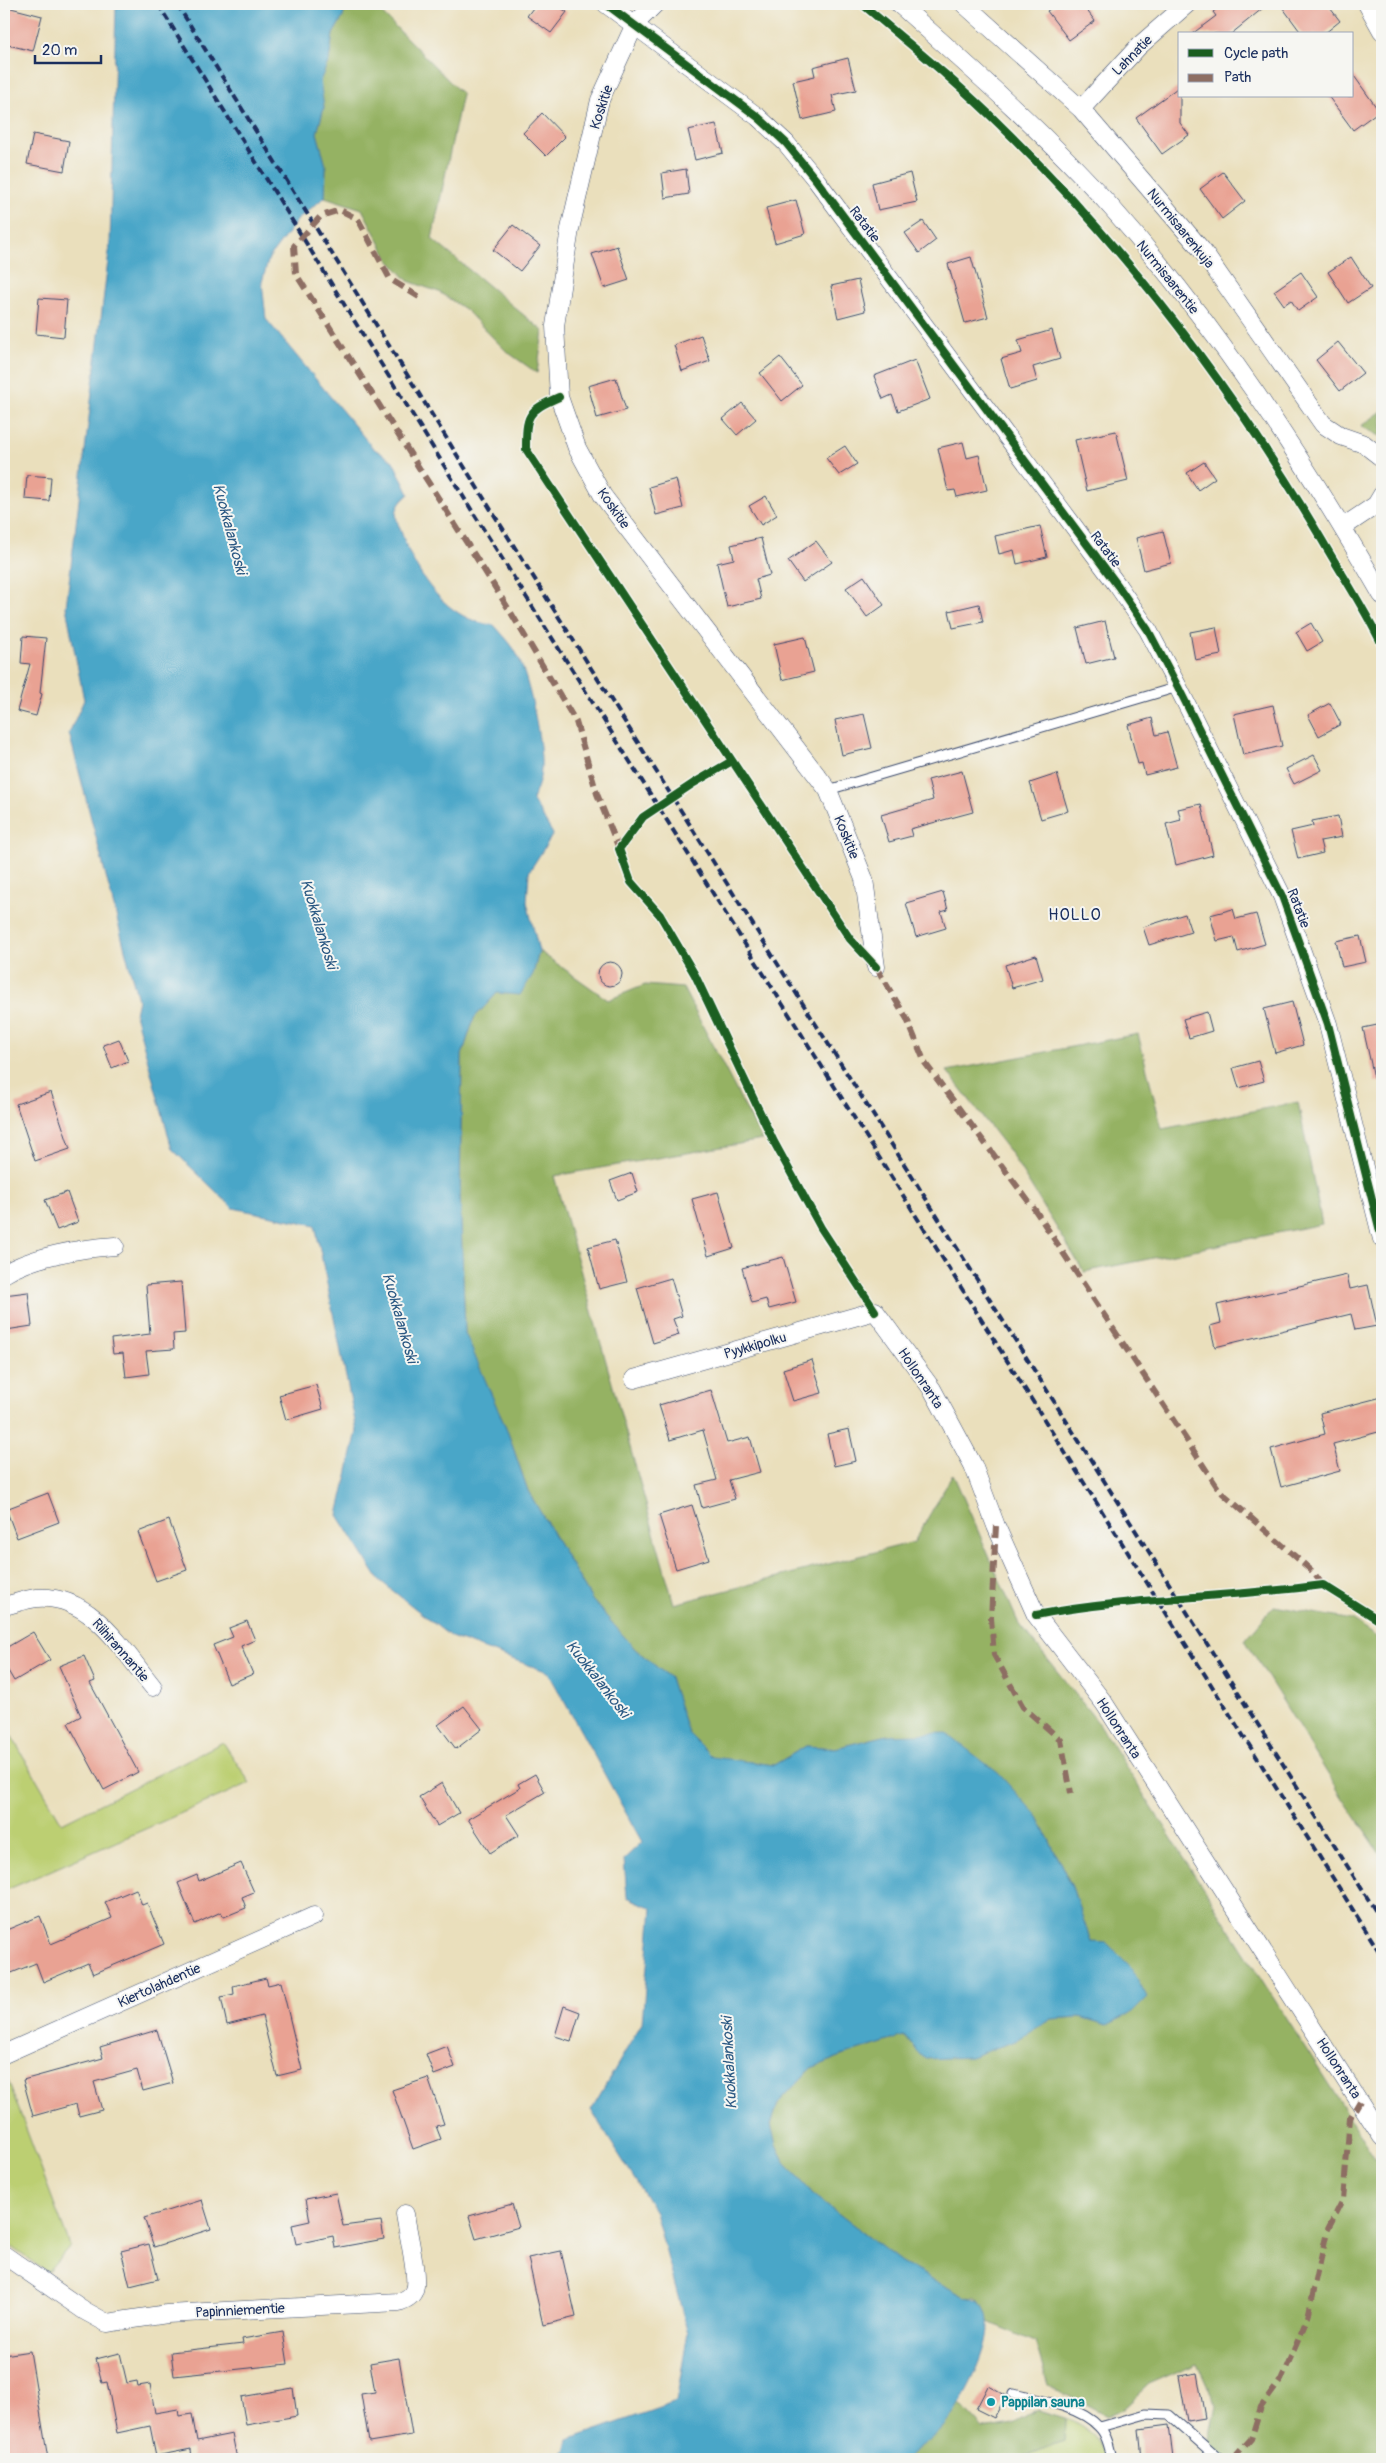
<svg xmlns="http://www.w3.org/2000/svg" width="1386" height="2463" viewBox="0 0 1386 2463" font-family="Pangolin,sans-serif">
  <rect width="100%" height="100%" fill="#f6f6f2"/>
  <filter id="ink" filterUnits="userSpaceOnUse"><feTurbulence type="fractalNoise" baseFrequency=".02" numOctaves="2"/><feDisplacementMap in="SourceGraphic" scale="10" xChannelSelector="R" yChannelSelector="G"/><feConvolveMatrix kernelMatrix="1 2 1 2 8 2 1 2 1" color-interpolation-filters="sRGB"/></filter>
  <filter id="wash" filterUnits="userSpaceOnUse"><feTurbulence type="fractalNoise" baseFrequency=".0096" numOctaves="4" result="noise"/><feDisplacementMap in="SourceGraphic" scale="20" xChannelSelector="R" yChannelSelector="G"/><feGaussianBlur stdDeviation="1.12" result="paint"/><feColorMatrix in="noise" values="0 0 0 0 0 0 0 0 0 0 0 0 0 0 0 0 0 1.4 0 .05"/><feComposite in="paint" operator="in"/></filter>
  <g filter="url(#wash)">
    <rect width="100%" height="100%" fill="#eadfbc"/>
    <path fill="#bccf72" stroke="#6c7f68" d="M4 1723 62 1823 223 1742 250 1783 4 1891Z
      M4 2070 70 2246 47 2272 4 2242Z
      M1065 2418C1090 2427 1095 2435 1105 2459H1021L1024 2456 1064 2441Z"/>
    <path fill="#95b264" stroke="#587061" d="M346 4H373L462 94 432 239 543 331 537 373 506 351 466 310 439 292 408 281 389 260 362 209 325 197 326 166 317 133 324 107 319 81 329 60 333 34 343 17Z
      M1382 411V437L1361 426Z
      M539 951 608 1000 645 985 683 988 762 1140 554 1176 674 1604 914 1542 953 1474 1018 1622 1096 1720 1382 2168V2459H1205L1216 2406 1197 2363 1149 2384 1122 2409 1106 2416 1048 2385 1035 2342 988 2322 986 2312 976 2298 965 2297 901 2262 813 2194 785 2163 776 2145 771 2125 778 2103 811 2068 844 2055 904 2036 925 2058 1015 2041 1051 2019 1080 2017 1107 2024 1091 1943 1072 1887 1038 1817 888 1735 835 1748 806 1746 774 1765 712 1758 688 1733 670 1678 635 1649 592 1600 528 1491 508 1433 465 1334 460 1196 462 1055 474 1018 497 993 533 974Z
      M1138 1034 1162 1129 1298 1102 1322 1224 1084 1272 1009 1151 947 1071Z
      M1274 1606 1352 1620 1382 1640V1856L1342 1797 1245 1640Z
      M959 2403 983 2429 1013 2424 1038 2410 1065 2418 1064 2441 1024 2456 1021 2459H906L943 2427Z"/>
    <path fill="#4aa6c8" stroke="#326a93" d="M116 4H346L343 17 333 34 329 60 320 81 324 107 317 133 326 166 325 197 299 218 269 258 262 282 266 319 373 448 393 461 409 494C406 497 401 501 399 505 393 515 398 523 402 534 415 574 448 622 494 625 501 633 508 640 514 649 528 671 543 744 541 770 540 781 537 790 532 799L553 834 529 872 527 902 539 951 533 974 520 995 497 993 474 1018 462 1055 460 1196 465 1333 508 1433 528 1491 592 1600 635 1649 670 1678 688 1733 712 1757 774 1765 806 1746 835 1748 888 1735 946 1733 998 1773 1038 1817 1072 1887 1091 1942 1107 1943 1131 1967 1147 1997 1130 2014 1107 2025 1080 2017 1051 2019 1015 2041 970 2057 925 2059 904 2036 844 2055 811 2068 778 2103 771 2125 776 2145 785 2163 813 2194 901 2262 965 2297C1020 2304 962 2405 944 2426 933 2439 918 2448 906 2459H553L565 2452 568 2440 676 2402 688 2333 655 2212 591 2110 642 2023 652 1908 627 1897 624 1859 642 1842 548 1672 451 1637 378 1579 338 1515 357 1431 315 1225 233 1208 172 1149 135 1014 138 1000 69 733 84 700 66 607 110 244Z"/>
    <g id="blocks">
      <path fill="#e9a293" d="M536 4H555L567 12 551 33 527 16Z
        M1057 4H1082L1095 21 1069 40 1047 11Z
        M1223 4H1268L1231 34H1192L1216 16 1213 12Z
        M1280 4H1327L1340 21 1324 34H1302Z
        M7 7 42 16 33 51 4 44V19Z
        M848 58 856 90 832 95 836 112 802 120 793 81 815 76 813 67Z
        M1352 73 1379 111 1353 130 1328 96H1352Z
        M1180 86V123L1189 135 1162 154 1136 118Z
        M542 113 565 137 546 156 523 133Z
        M716 124 723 153 695 160 688 130Z
        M33 134 69 141 64 171 27 164Z
        M686 169 689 194 665 198 662 173Z
        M1223 172 1245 201 1222 219 1200 189Z
        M910 173 917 202 878 210 872 183Z
        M796 200 805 234 775 243 766 208Z
        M923 221 936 240 919 253 905 233Z
        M513 225 540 246 520 271 493 250Z
        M617 246 629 280 604 288 592 254Z
        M971 257 988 317 965 323 948 264Z
        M1351 257 1371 288 1348 303 1328 272Z
        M1301 272 1318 297 1298 311 1291 300 1284 305 1274 291Z
        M858 280 865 311 838 318 831 286Z
        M39 298 67 300 64 337 36 334Z
        M1052 330 1060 359 1033 367 1037 381 1010 389 1001 359 1022 353 1018 340Z
        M701 335 710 361 682 371 674 345Z
        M1338 342 1363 373 1340 391 1316 360Z
        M780 357 802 385 782 401 760 373Z
        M915 360 930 399 898 411 892 395 883 399 874 376Z
        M616 378 626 410 597 418 588 386Z
        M742 403 756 419 737 435 723 419Z
        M1116 431 1128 481 1087 491 1075 440Z
        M963 442 967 458 979 455 987 490 957 497 955 490 948 491 938 448Z
        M845 446 857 464 839 475 826 458Z
        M1204 462 1215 478 1198 490 1187 473Z
        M27 475 51 477 49 501 25 499Z
        M676 479 683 508 656 515 649 487Z
        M766 496 777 515 761 525 749 506Z
        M1040 526 1047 557 1017 564 1014 550 999 554 995 536Z
        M1163 531 1171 563 1144 570 1136 538Z
        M761 538 770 575 756 579 761 599 727 607 717 563 734 559 731 545Z
        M816 541 832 562 803 582 788 561Z
        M864 576 884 605 867 617 846 588Z
        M979 604 983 622 953 628 949 611Z
        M1105 621 1114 657 1086 664 1077 628Z
        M1311 623 1322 642 1307 651 1296 632Z
        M1216 627 1221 655 1195 660 1190 632Z
        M23 636 46 638 40 693 42 694 36 716 17 711 30 664 21 663Z
        M805 637 814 672 782 680 774 644Z
        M1330 703 1341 724 1319 736 1308 715Z
        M1273 705 1282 746 1243 755 1234 714Z
        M864 714 872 748 842 755 835 720Z
        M1152 718 1156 735 1167 732 1177 767 1145 775 1142 763 1138 764 1128 725Z
        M1314 755 1322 770 1294 784 1286 769Z
        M962 771 973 812 910 829 912 836 889 842 881 815 933 800 928 780Z
        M1057 774 1068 811 1041 819 1030 783Z
        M1201 804 1213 855 1176 865 1166 824 1181 820 1178 809Z
        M1338 816 1342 837 1320 841 1323 853 1298 859 1291 831 1313 826 1312 821Z
        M943 892 948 910 941 912 946 928 916 937 906 903Z
        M1233 909 1236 919 1256 914 1265 944 1238 952 1234 937 1217 941 1210 915Z
        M1185 914 1191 932 1149 945 1143 927Z
        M1360 936 1366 962 1342 967 1336 941Z
        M1036 955 1043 979 1012 988 1005 965Z
        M598 974a12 12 0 1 1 24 0a12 12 0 1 1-24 0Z
        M1292 1002 1303 1045 1275 1053 1264 1009Z
        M1207 1012 1212 1031 1189 1038 1183 1019Z
        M1382 1024V1081L1375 1082 1363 1028Z
        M119 1039 128 1061 112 1068 103 1045Z
        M1258 1061 1264 1081 1239 1088 1233 1068Z
        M51 1092 70 1149 35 1161 16 1104Z
        M632 1173 638 1192 617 1200 610 1181Z
        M67 1192 78 1222 57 1230 45 1200Z
        M718 1192 734 1248 708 1256 692 1199Z
        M615 1240 627 1282 599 1289 588 1247Z
        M783 1257 796 1302 769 1309 766 1299 752 1303 742 1268Z
        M1347 1275 1350 1289 1368 1285 1377 1326 1355 1330 1351 1314 1215 1347 1210 1326 1221 1323 1217 1305Z
        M671 1278 682 1316 673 1319 679 1335 653 1343 637 1288Z
        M181 1282 185 1333 173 1334 174 1349 146 1351 149 1374 126 1377 123 1353 113 1354 111 1339 150 1334 146 1285Z
        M28 1292 32 1326 6 1330 4 1295Z
        M812 1360 822 1393 793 1401 783 1369Z
        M316 1385 323 1409 286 1420 279 1395Z
        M711 1390 727 1443 750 1437 760 1472 729 1480 735 1499 702 1508 696 1485 717 1480 703 1430 670 1440 659 1405Z
        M1382 1397V1431L1333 1444 1340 1471 1281 1487 1271 1449 1325 1434 1320 1413Z
        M849 1429 856 1461 834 1466 827 1434Z
        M48 1493 59 1522 17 1538 6 1509Z
        M692 1505 709 1559 676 1569 659 1515Z
        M169 1520 187 1570 156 1581 138 1532Z
        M247 1621 255 1640 241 1646 253 1674 229 1684 213 1645 233 1637 229 1628Z
        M33 1632 50 1660 14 1681 4 1664V1649Z
        M84 1656 95 1681 90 1683 138 1772 104 1790 68 1723 81 1716 59 1666Z
        M464 1706 482 1729 456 1749 438 1725Z
        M535 1774 545 1792 506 1815 519 1835 490 1853 468 1819 520 1788 518 1784Z
        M442 1783 459 1813 437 1826 419 1797Z
        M241 1863 254 1892 242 1897 246 1908 224 1917 221 1912 195 1924 178 1883 197 1875 199 1881Z
        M136 1889 142 1905 147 1903 164 1944 93 1974 88 1963 43 1982 36 1963 4 1976V1931L40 1916 51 1944 112 1918 105 1902Z
        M266 1978 268 1985 281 1982 302 2070 277 2076 262 2016 227 2025 221 1997 234 1994 233 1986Z
        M564 2006 580 2012 571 2041 555 2036Z
        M157 2030 173 2083 143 2091 137 2070 94 2082 102 2110 79 2116 76 2104 33 2116 23 2080 103 2058 100 2047Z
        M447 2046 455 2067 434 2075 426 2054Z
        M428 2078 444 2124 436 2126 441 2139 413 2149 392 2090Z
        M336 2193 343 2226 381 2221 384 2239 335 2248 333 2236 296 2244 292 2225 310 2221 306 2199Z
        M202 2200 211 2229 154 2247 144 2218Z
        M512 2204 519 2227 476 2239 469 2216Z
        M149 2244 158 2279 130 2286 121 2251Z
        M561 2251 576 2317 543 2325 528 2258Z
        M283 2332 288 2364 174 2376 171 2352 243 2344 242 2339Z
        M30 2351 48 2459H4V2355Z
        M120 2353 127 2383 137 2381 138 2386 150 2384 155 2413 178 2409 179 2416 192 2414 197 2441 232 2434 237 2459H192L191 2449 156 2456 150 2426 117 2433 107 2382 102 2383 96 2359Z
        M399 2358 412 2435 369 2442 361 2394 375 2392 370 2363Z
        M1197 2373 1205 2418 1187 2421 1179 2376Z
        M988 2386 1006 2396 994 2418 976 2409Z
        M293 2388 297 2416 246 2425 241 2397Z
        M1169 2425 1173 2459H1142L1139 2429Z"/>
    </g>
  </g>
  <g filter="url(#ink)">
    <use href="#blocks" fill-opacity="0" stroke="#3a496c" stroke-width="1"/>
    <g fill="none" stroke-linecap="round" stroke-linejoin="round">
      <defs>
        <path id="lane" d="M828 790 1178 687
          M1013 2394C1039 2400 1080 2406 1099 2427 1107 2434 1110 2449 1112 2459
          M1100 2427 1146 2414 1169 2415 1219 2459"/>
        <path id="street" d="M606 4 758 117 786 143 817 181 1118 586 1148 630 1178 687 1282 896 1328 1024 1382 1239
          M655 4 635 24 600 100 570 229 555 326 559 397 577 448 603 496 828 790 864 879 876 967
          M899 4C972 69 1046 134 1111 207 1216 325 1303 458 1382 595
          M964 4 1081 109 1201 249 1323 424 1341 436 1364 444 1382 458
          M1367 4 1382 31
          M1081 109 1139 46 1187 4
          M1343 527 1376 505 1382 495
          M4 1274C33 1256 82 1248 115 1246
          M634 1379 875 1311 932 1389 973 1465 996 1526 1036 1615 1104 1703 1382 2137
          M4 1606C14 1604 26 1599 37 1598 92 1594 123 1651 153 1687
          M4 2054 314 1916
          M4 2255 85 2311 107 2323 167 2314 399 2302C405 2300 412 2297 414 2290 419 2278 407 2229 405 2214"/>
      </defs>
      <use href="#lane" stroke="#3a496c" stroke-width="11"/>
      <use href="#street" stroke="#3a496c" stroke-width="19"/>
      <use href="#lane" stroke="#fff" stroke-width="9"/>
      <use href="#street" stroke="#fff" stroke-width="18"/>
      <path stroke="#1b2f5e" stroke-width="4" stroke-dasharray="8 4" stroke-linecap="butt" d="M158 4 479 522 1382 1956
        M177 4 493 513 1382 1921"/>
      <path stroke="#8d6e63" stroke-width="6" stroke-dasharray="12 6" stroke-linecap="butt" d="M419 297 390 279 358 219 340 210 321 216 294 246 296 274 510 611 576 722 597 794 619 849
        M876 967 907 1019 925 1063 1035 1210 1220 1491 1312 1571 1323 1585
        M996 1526 991 1618 994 1655 1023 1707 1061 1740 1071 1793
        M1233 2459 1251 2439 1261 2407 1281 2380 1308 2317 1327 2231 1343 2200 1350 2118 1360 2101"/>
      <defs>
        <path id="cycleway" d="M606 4 758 117 786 143 817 181 1118 586 1148 630 1178 687 1282 896 1328 1024 1382 1239
          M862 4C908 43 957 82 1000 125 1126 248 1233 389 1322 540 1342 575 1365 609 1382 645
          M559 397C527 411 526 415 526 449L850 939 876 967
          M732 761 694 783 643 817 619 849 631 882 660 915 695 975 774 1142 821 1228 875 1311
          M1036 1615C1130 1597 1228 1598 1323 1585L1382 1622"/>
      </defs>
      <use href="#cycleway" stroke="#f6f6f2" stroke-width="11"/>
      <use href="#cycleway" stroke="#1b5e20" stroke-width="8"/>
    </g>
  </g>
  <circle fill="#0f9aa8" stroke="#f6f6f2" stroke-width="2" cx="991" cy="2402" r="5"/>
  <g text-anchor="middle" stroke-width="4" stroke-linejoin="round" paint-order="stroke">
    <g font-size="14" fill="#1b2f5e" stroke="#f6f6f2">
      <text transform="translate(1132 55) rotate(-45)" y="5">Lahnatie</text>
      <text transform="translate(601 107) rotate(-72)" y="5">Koskitie</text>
      <text transform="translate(865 224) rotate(53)" y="5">Ratatie</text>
      <text transform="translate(1181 228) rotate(51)" y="5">Nurmisaarenkuja</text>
      <text transform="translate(1168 277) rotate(51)" y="5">Nurmisaarentie</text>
      <text transform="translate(614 508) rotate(55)" y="5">Koskitie</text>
      <text transform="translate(1106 549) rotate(53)" y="5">Ratatie</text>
      <text transform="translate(847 837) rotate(68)" y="5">Koskitie</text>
      <text transform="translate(1299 908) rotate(69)" y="5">Ratatie</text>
      <text transform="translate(755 1345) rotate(-16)" y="5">Pyykkipolku</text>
      <text transform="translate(921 1378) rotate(56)" y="5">Hollonranta</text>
      <text transform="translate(121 1650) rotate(49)" y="5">Riihirannantie</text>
      <text transform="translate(1119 1728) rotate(57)" y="5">Hollonranta</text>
      <text transform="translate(159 1985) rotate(-24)" y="5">Kiertolahdentie</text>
      <text transform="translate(1339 2068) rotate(57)" y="5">Hollonranta</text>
      <text transform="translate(240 2310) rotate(-3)" y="5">Papinniementie</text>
    </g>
    <g font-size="14" font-weight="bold" fill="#0d838f" stroke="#f6f6f2" text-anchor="start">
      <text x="1001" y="2407">Pappilan sauna</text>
    </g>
    <g font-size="15" font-style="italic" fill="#2b5983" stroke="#f6f6f2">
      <text transform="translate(230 529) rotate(75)" y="5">Kuokkalankoski</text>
      <text transform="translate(319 924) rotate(73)" y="5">Kuokkalankoski</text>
      <text transform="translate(400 1318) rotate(74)" y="5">Kuokkalankoski</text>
      <text transform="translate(598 1679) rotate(52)" y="5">Kuokkalankoski</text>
      <text transform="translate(729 2063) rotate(-93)" y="5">Kuokkalankoski</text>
    </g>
    <g font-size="16" letter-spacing="1" fill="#1b2f5e" stroke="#f6f6f2">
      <text x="1075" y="920">HOLLO</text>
    </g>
  </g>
  <rect width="1386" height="2463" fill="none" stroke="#f6f6f2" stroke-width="20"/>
  <rect x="1178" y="32" width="175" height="65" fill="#f6f6f2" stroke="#9ea6b7"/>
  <rect x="1188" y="49" width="25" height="8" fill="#1b5e20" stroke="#9ea6b7"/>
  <text x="1224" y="58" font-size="15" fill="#1b2f5e">Cycle path</text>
  <rect x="1188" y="74" width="25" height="8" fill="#8d6e63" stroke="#9ea6b7"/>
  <text x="1224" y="82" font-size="15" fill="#1b2f5e">Path</text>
  <path d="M35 55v8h66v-8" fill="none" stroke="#1b2f5e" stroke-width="2.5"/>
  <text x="42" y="55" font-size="15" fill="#1b2f5e" stroke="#f6f6f2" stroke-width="4" paint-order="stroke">20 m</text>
</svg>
